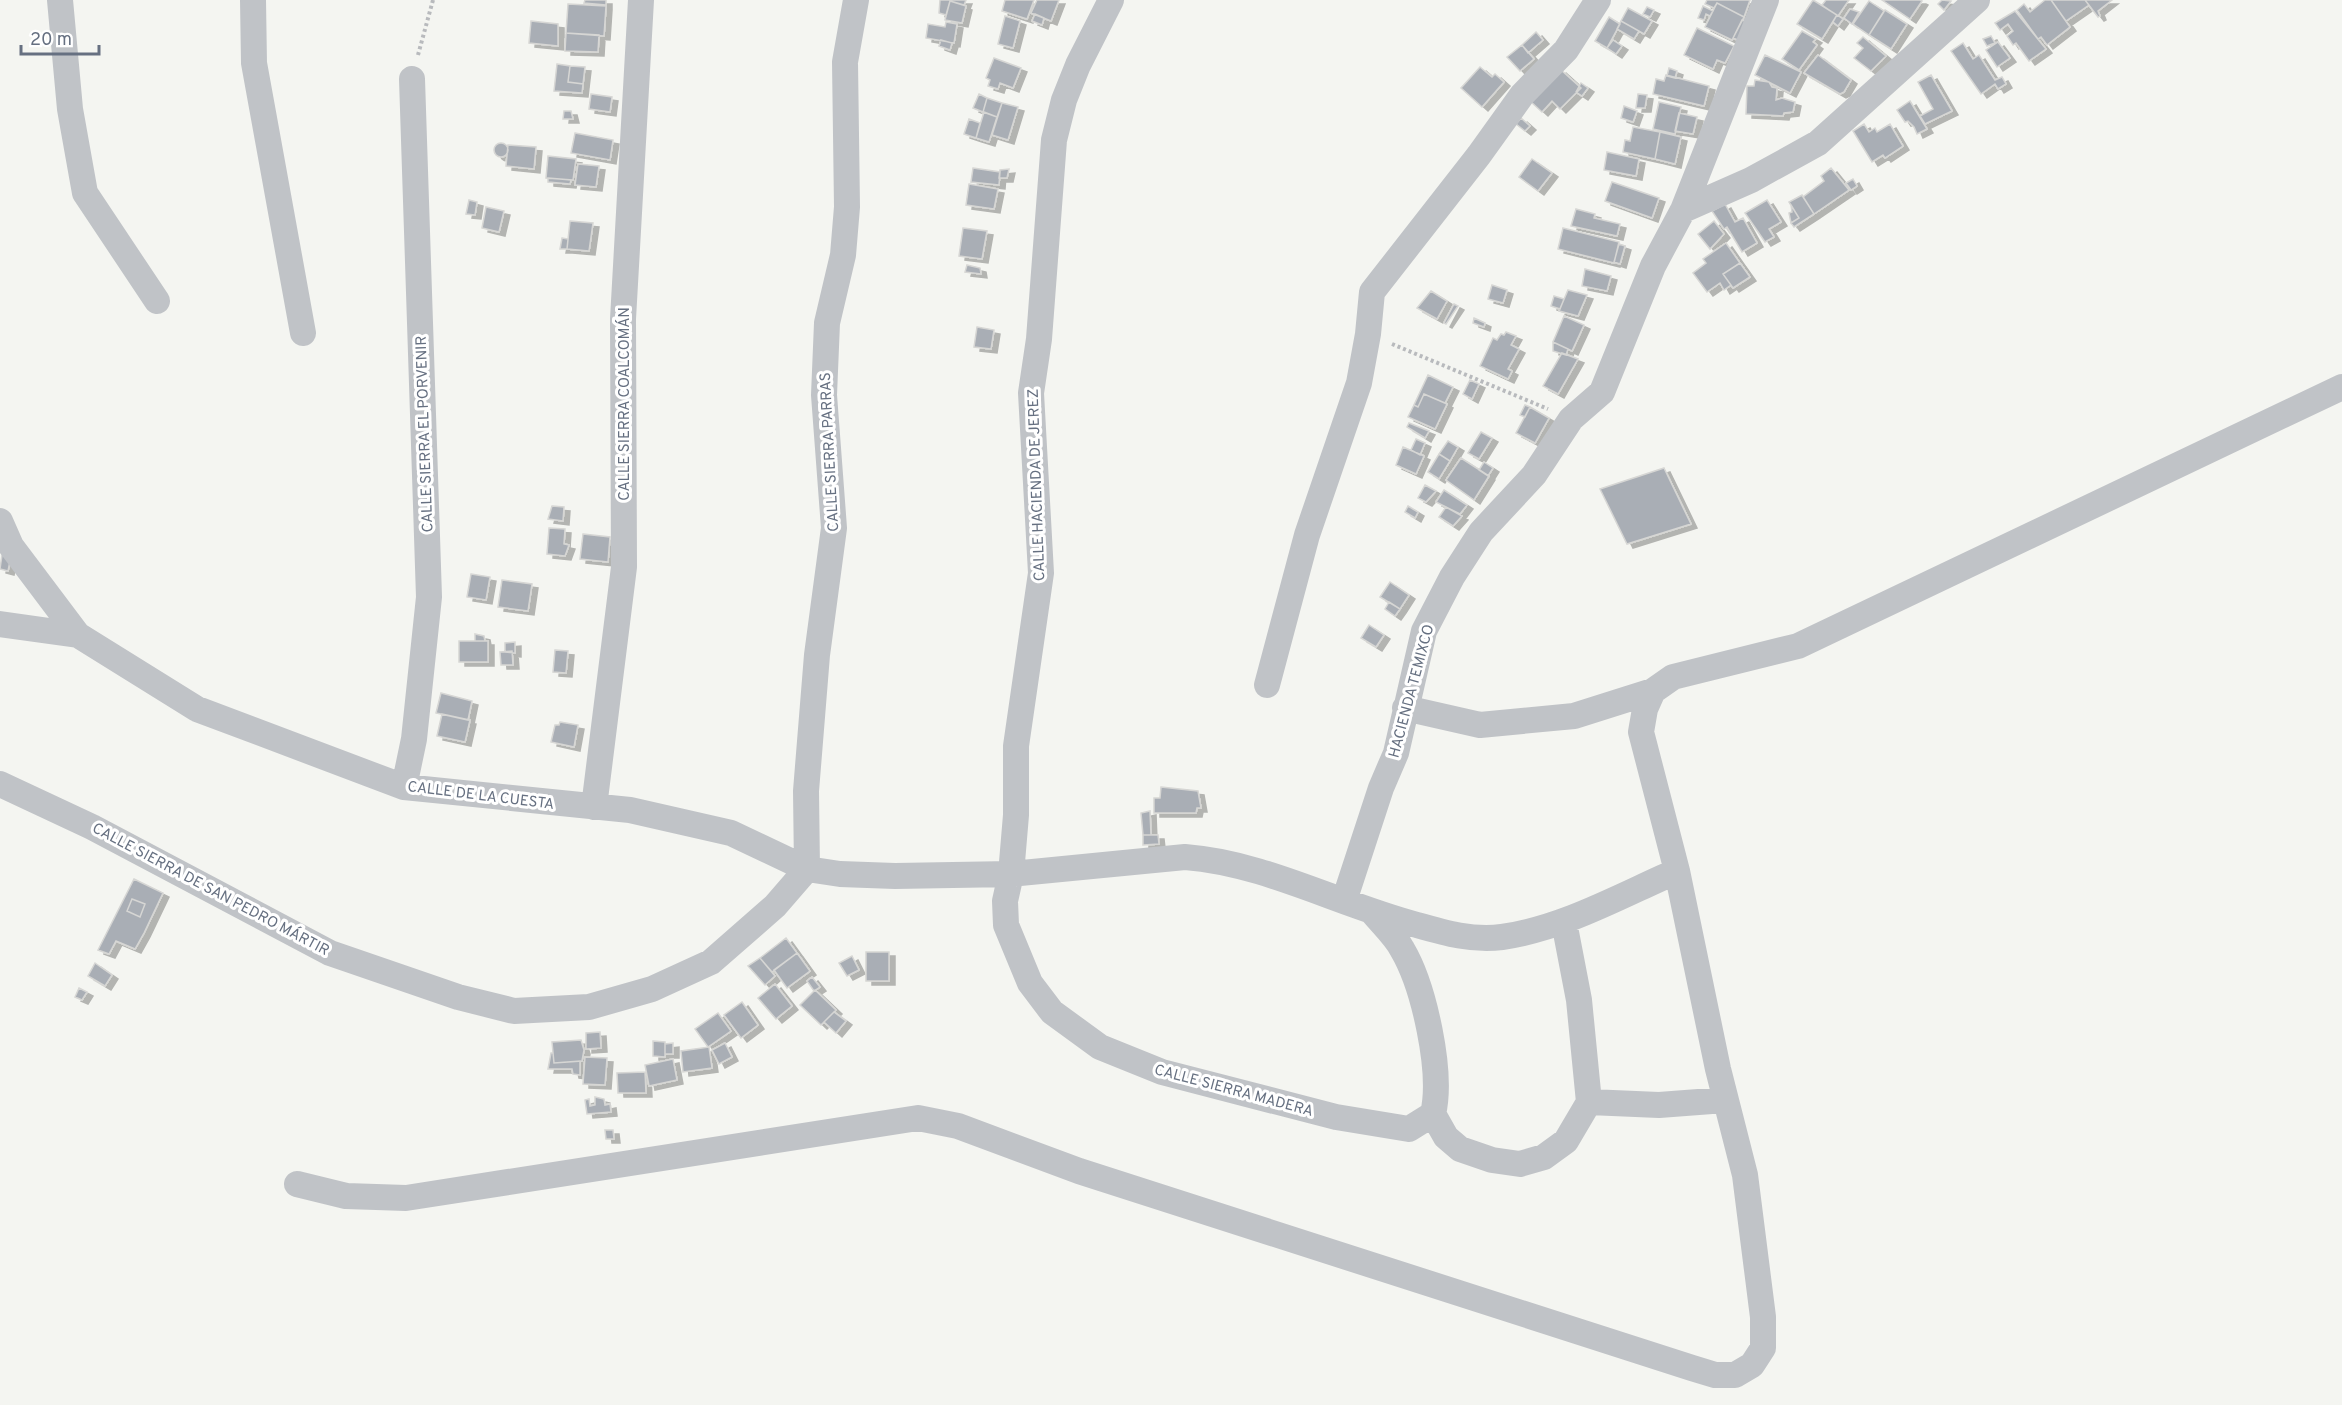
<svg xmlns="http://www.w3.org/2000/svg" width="2342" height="1405" viewBox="0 0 2342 1405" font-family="Overpass,sans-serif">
  <defs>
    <filter id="shadow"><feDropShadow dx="6" dy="4" stdDeviation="0" flood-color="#0004"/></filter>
  </defs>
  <rect width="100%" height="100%" fill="#f4f5f1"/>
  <path fill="#a9aeb5" stroke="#d6d6d4" stroke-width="1.5" fill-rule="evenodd" filter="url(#shadow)" d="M585 0H606V5L584 3Z
    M940 0H966L964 5 950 1 946 15 939 13Z
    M1005 0H1034L1027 19 1002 11Z
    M1037 0H1059L1051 21 1031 13Z
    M1707 0H1750L1744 17 1717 3 1714 8 1705 4Z
    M1813 0 1837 15 1822 39 1797 24Z
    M1826 0H1849L1838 16 1822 5Z
    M1882 0H1920L1922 1 1910 19Z
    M1942 0 1951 1 1944 10 1938 4Z
    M2045 0H2051L2070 27 2047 45 2041 37 2038 39 2017 10 2024 4 2030 12Z
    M2051 0H2085L2089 5 2066 21Z
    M2085 0H2112L2098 11 2100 16 2098 17Z
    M950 1 966 6 962 23 945 20Z
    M1869 1 1884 11 1869 35 1853 24Z
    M1717 3 1744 17 1732 40 1705 27Z
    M568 4 606 6 604 36 566 33Z
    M1703 6 1713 11 1710 16 1706 14 1704 20 1698 18Z
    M1647 7 1654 10 1650 17 1643 14Z
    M1628 8 1652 21 1644 34 1621 21Z
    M1850 9 1859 12 1852 24 1844 18Z
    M1885 10 1907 24 1891 49 1869 35Z
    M2015 11 2046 49 2029 61 2016 43 2013 45 2007 36 2013 31 2008 24 2000 30 1995 23Z
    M1035 14 1044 18 1042 25 1032 21Z
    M1837 15 1843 19 1838 26 1833 22Z
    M1005 16 1020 21 1013 48 998 44Z
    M1609 17 1620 24 1607 48 1595 41Z
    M1742 20 1748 22 1740 41 1733 38Z
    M531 21 558 24V46L529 43Z
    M1621 21 1639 31 1634 39 1617 29Z
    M946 22 957 24 954 43 926 38 928 24 945 27Z
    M1697 28 1734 46 1725 63 1717 60 1713 69 1684 55Z
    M1802 31 1816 39 1813 42 1817 45 1799 70 1782 59Z
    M1536 32 1543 40 1528 53 1522 45Z
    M566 33 599 35 598 52 565 51Z
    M1991 36 1995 43 1987 46 1983 39Z
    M1863 37 1886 56 1871 71 1854 58 1863 48 1857 43Z
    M941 40 952 43 950 50 939 46Z
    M1613 40 1622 46 1616 54 1607 48Z
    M1998 42 2010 58 1997 67 1986 50Z
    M1963 43 1973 59 1979 55 1995 80 2002 77 2006 84 1998 89 1995 84 1981 94 1951 51Z
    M1522 45 1534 59 1520 71 1507 57Z
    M1765 55 1801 72 1790 93 1755 75Z
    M1818 55 1851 80 1844 92 1840 94 1804 73Z
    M994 58 1021 68 1013 88 1000 83 998 89 988 86 990 80 986 78Z
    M557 64 570 66 568 82 583 84 582 93 554 91Z
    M570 66 585 67 583 84 568 82Z
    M1480 67 1492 77 1495 74 1504 82 1482 107 1461 88Z
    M1669 68 1677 71 1675 78 1667 76Z
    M1560 69 1581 88 1560 109 1552 101 1542 112 1530 101Z
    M1666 75 1709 86 1704 106 1653 94 1656 79 1664 81Z
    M1931 75 1952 111 1925 124 1920 116 1933 109 1918 82Z
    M1755 80 1769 82 1772 87 1777 88 1776 100 1782 98 1795 102 1793 112 1784 113 1783 116 1746 114 1747 86H1754Z
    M1581 83 1588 88 1582 96 1576 92Z
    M591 94 612 97 610 112 589 109Z
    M979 94 987 98 983 112 973 108Z
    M1638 94 1647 95 1645 108H1636Z
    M987 98 1002 103 997 117 983 112Z
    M1910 101 1927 129 1917 134 1914 127 1908 121 1905 122 1897 110Z
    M1659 102 1681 107 1675 134 1653 129Z
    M1002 103 1018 107 1008 140 992 135Z
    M1624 106 1637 111 1633 122 1621 118Z
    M564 111H571L573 119H563Z
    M984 112 997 117 989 142 976 138Z
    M1679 113 1697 117 1693 134 1675 131Z
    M1521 118 1530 126 1525 131 1516 124Z
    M969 119 980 123 976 138 964 134Z
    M1864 124 1869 132 1875 128 1877 132 1890 124 1903 146 1885 158 1883 155 1872 162 1853 131Z
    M1633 127 1660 132 1655 159 1623 152 1625 140 1630 141Z
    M1660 132 1681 137 1675 164 1655 159Z
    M575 133 613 140 610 160 571 153Z
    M494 150a7 7 0 1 1 14 0a7 7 0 1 1-14 0Z
    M508 145 536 147 534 169 506 166Z
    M1607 152 1639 159 1636 176 1604 170Z
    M548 156 576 159 573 180 546 178Z
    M1532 159 1552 173 1538 191 1519 177Z
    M578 164 599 166 596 187 575 185Z
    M973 168 1000 172 999 185 971 182Z
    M1831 168 1849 190 1814 214 1803 197 1824 181 1821 176Z
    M1009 169 1007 178H999L1000 170Z
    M548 178 571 180 570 184 548 182Z
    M1853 179 1857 186 1851 190 1846 183Z
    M1612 182 1659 198 1652 218 1605 201Z
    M969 184 998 189 994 209 966 205Z
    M1802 195 1814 214 1794 227 1791 223 1799 218 1789 202Z
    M469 200 477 202 475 215 466 214Z
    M1767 200 1781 222 1769 229 1774 237 1765 242 1745 213Z
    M1725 204 1735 222 1743 218 1757 243 1742 252 1727 227 1724 229 1712 211Z
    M1791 205 1799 218 1791 223 1789 213 1792 212Z
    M486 207 504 211 499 232 482 228Z
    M1576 209 1595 214 1594 218 1620 224 1617 236 1571 226Z
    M570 221 593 223 589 251 567 249Z
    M1714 221 1724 234 1710 249 1698 234Z
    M963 228 987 231 982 259 959 256Z
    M1563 228 1619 242 1614 263 1558 249Z
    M562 238 568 239 567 249H560Z
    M1726 243 1740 263 1723 274 1731 285 1724 290 1720 283 1707 292 1693 273 1706 263 1703 259Z
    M1619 244 1625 246 1620 264 1614 262Z
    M1740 263 1750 277 1733 288 1723 274Z
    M967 265 980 268 981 274 965 272Z
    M1585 269 1611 276 1607 291 1582 286Z
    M1492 285 1507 290 1503 303 1488 299Z
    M1568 290 1587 295 1578 316 1559 311Z
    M1431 291 1447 301 1437 319 1417 308Z
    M1554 296 1564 299 1560 309 1551 306Z
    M1454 304 1458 306 1446 324 1444 323Z
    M1564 316 1584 325 1572 351 1553 342Z
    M1474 318 1485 323 1484 327 1473 323Z
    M977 327 994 330 991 349 974 347Z
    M1506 332 1516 336 1511 345 1519 349 1508 369 1512 371 1508 379 1480 366 1493 338 1497 340 1501 334 1504 335Z
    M1553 342 1568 349 1566 355 1553 351Z
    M1562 353 1578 359 1558 394 1543 386Z
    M1428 375 1453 387 1445 403 1424 394 1418 407 1414 405Z
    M1470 380 1479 384 1472 399 1463 394Z
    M1424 394 1447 404 1435 429 1408 417 1414 405 1418 407Z
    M1525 405 1530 407 1525 417 1520 415Z
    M1530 407 1549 418 1535 443 1516 433Z
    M1409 423 1429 431 1425 438 1407 427Z
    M1481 432 1492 438 1479 459 1468 453Z
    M1416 439 1425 443 1420 455 1411 450Z
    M1448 441 1458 447 1450 461 1439 454Z
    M1403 447 1424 456 1416 474 1396 465Z
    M1439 454 1450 461 1439 479 1428 472Z
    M1461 458 1489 476 1474 500 1446 480Z
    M1484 462 1493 468 1488 476 1479 470Z
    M1664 468 1691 524 1627 544 1600 489Z
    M1425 485 1436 491 1426 502 1418 498Z
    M1444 490 1467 505 1460 514 1436 502Z
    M552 506 564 507 563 521 548 519Z
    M1408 506 1418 512 1415 518 1405 512Z
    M1446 507 1462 516 1453 526 1439 517Z
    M549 528 565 529 564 544 569 545 565 556 547 554Z
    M583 534 610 537 608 562 580 559Z
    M3 548 11 557 8 571 0 569Z
    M471 574 490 577 486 600 467 597Z
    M502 580 532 584 528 611 498 607Z
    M1390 582 1409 595 1400 609 1380 597Z
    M1389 602 1400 609 1395 616 1385 609Z
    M1369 625 1384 635 1376 647 1361 638Z
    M475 634 484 636 485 641H475Z
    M459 641H488V662H459Z
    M515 642V653L505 652V643Z
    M555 650 568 651 566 673 553 672Z
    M512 651 513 665H501L500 652Z
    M441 693 472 701 468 720 436 713Z
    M442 714 470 720 465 742 437 736Z
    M560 722 578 725 574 747 551 742 555 725H559Z
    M1161 787 1198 791 1201 808H1197L1196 813H1154V798H1160Z
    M1150 811 1151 835H1143L1141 813Z
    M1143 835H1158L1159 844 1143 845Z
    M134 879 163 893 144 933 135 949 116 941 109 954 98 950ZM132 899 145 904 140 917 127 911Z
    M132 899 145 904 140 917 127 911Z
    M786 938 797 953 772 972 760 958Z
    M866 952H889V981H866Z
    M797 953 810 971 787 988 774 970Z
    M852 956 859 970 847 976 839 963Z
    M760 958 775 976 765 985 748 966Z
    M95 963 112 975 105 986 88 976Z
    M812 977 820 987 814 991 807 981Z
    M775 984 792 1006 776 1019 758 998Z
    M79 988 87 992 82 1000 75 997Z
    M815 990 836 1010 821 1025 800 1005Z
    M742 1002 758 1025 741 1038 724 1015Z
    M834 1012 846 1021 836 1033 824 1022Z
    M718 1013 731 1031 708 1047 695 1029Z
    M600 1032 601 1048 586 1049V1033Z
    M581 1040 584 1050 582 1061 554 1063 552 1042Z
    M653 1041 665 1042V1057L653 1056Z
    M673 1043V1054H665V1044Z
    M725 1043 732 1057 719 1064 712 1050Z
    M709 1047 712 1068 683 1072 681 1051Z
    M551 1053H553L554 1063 580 1061V1075L573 1074 572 1069H548Z
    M585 1057 607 1058 605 1085 583 1084Z
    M673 1059 677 1080 649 1086 645 1065Z
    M645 1072 646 1093H618L617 1073Z
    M595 1097 604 1099 605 1105 610 1104 611 1112 587 1114 585 1100 589 1099 590 1106 595 1105Z
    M605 1130H613L614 1139H606Z"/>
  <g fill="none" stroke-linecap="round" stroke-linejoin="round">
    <path stroke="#b8babd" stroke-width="4" stroke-dasharray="3 3" stroke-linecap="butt" d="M418 55 433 0
      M1392 344 1548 409"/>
    <path stroke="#c0c3c7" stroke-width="26" d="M60 0 70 109 85 193 157 301
      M253 0 254 63 303 333
      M1111 0 1078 65 1064 100 1054 140 1039 339 1031 393 1041 573 1016 746V815L1011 874 1005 901 1006 925 1030 983 1052 1012 1100 1047 1162 1072 1336 1117 1409 1129 1433 1114
      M1683 210 1751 180 1818 143 1977 0
      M0 521 11 546 78 635 197 709 404 787 630 810 731 833 807 869 840 874 895 876 1011 874 1185 857C1265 863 1340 905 1417 925 1445 933 1473 941 1502 937 1564 928 1620 896 1677 871
      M0 624 78 635
      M1267 685 1307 535 1359 383 1368 334 1372 292 1479 155 1522 95 1566 50 1598 0
      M1405 708 1480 725 1574 716 1653 691 1673 677 1798 646 2342 387
      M0 784 92 827 330 953 458 997 514 1011 589 1007 652 989 711 962 775 906 807 869 806 791 817 655 834 528 824 395 827 323 843 255 847 207 845 62 856 0
      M404 787 414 739 429 597 412 79
      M594 807 624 567 623 319 641 0
      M1344 901 1381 788 1396 753 1424 631 1452 577 1481 532 1534 475 1571 419 1602 392 1653 266 1683 210 1766 0
      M1373 913C1383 925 1395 936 1402 949 1424 986 1443 1072 1433 1114
      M1589 1102 1659 1105 1725 1100
      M1433 1114 1446 1137 1460 1149 1492 1160 1520 1164 1544 1157 1566 1141 1589 1102 1579 1000 1564 922
      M297 1184 346 1196 406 1198 918 1118 958 1126 1079 1171 1692 1368 1715 1375H1735L1752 1365 1763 1348V1317L1745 1175 1718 1069 1677 871 1641 732 1645 709 1653 691"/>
  </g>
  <g text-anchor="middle" stroke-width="6" stroke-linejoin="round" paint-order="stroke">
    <g font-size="15" fill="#667081" stroke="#fff">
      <text transform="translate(624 404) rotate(-90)" y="5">CALLE SIERRA COALCOMÁN</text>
      <text transform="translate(424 434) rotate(-92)" y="5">CALLE SIERRA EL PORVENIR</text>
      <text transform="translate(829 452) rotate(-93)" y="5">CALLE SIERRA PARRAS</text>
      <text transform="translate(1036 485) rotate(-92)" y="5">CALLE HACIENDA DE JEREZ</text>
      <text transform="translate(1411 691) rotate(-75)" y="5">HACIENDA TEMIXCO</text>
      <text transform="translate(481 795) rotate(7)" y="5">CALLE DE LA CUESTA</text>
      <text transform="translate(211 889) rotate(28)" y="5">CALLE SIERRA DE SAN PEDRO MÁRTIR</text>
      <text transform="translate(1234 1090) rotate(15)" y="5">CALLE SIERRA MADERA</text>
    </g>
  </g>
  <path d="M21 45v9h78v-9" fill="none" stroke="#667081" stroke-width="3"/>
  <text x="30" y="45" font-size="18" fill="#667081" stroke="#ffffff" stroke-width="4.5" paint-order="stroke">20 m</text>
</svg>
